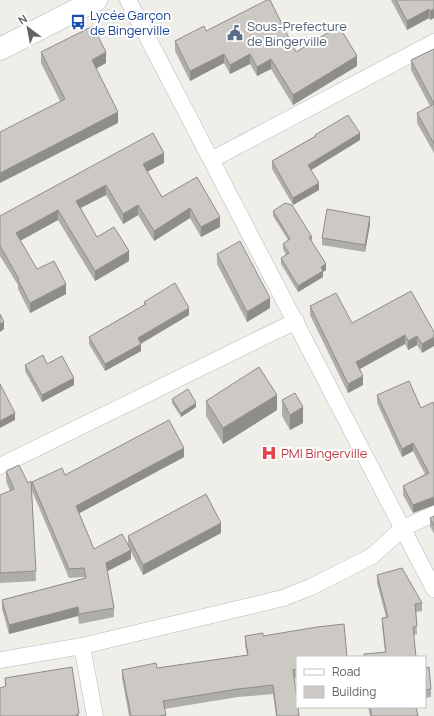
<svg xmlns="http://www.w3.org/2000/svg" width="434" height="716" viewBox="0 0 434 716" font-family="Manrope,sans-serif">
  <rect width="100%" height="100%" fill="#f0eee8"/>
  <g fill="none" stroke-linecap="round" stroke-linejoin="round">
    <defs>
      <path id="street" d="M128 0 434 589
        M211 160 434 42
        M0 466 296 321
        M82 646 95 716
        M0 660 82 646 283 598 311 587 372 556 403 528 434 514"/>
      <path id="secondary" d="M0 49 96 0"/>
    </defs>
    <use href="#street" stroke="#b5b8bc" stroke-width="17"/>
    <use href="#secondary" stroke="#b6babe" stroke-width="23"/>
    <use href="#street" stroke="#fff" stroke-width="16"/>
    <use href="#secondary" stroke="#fff" stroke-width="22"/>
  </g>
  <path fill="#afada9" d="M391 0H434V18L430 20 429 18 407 30Z
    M206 31 296 52 357 66 293 105 271 69 257 76 250 64 230 74 224 63 190 81 175 51V41Z
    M434 49V153L417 123V113L430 106 411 70V60Z
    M41 52 106 63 96 68 118 123 60 101 41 63Z
    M315 135 360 140 311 170 319 190 293 205 272 169V161L315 136Z
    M164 163 147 172 162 197 197 177 220 227 201 237 190 218 154 241 138 215 123 224 106 195 81 208 97 237 129 261 95 281 58 220 20 241 37 269 66 294 30 313 18 289V285L0 256V216Z
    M273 211 312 237V242L326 270 323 272V277L298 292 281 264V258L286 255 283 249V244L288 240 273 216Z
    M370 224 365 252 322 245V238Z
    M217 254 270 308 247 322 217 264Z
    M144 302 189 315 141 344V351L105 371 89 344V337L144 305Z
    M310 306 352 323 434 332 422 353 417 345 408 350 405 344 360 369 363 385 348 393 310 315Z
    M47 364 74 385 42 402 25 371V365Z
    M377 395 421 408 434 406V505L413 513 403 495V486L425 474 413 451 402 457 377 403Z
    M172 399 196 407 181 417 172 403Z
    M282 400 303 423 290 430 282 416Z
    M206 401 277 410 223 444 206 416Z
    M184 457 79 513 94 549 128 544V536L221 533 143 575 131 552V559L107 571 114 608V617L79 624 78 616 9 634 2 609V600L85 578 84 577 69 578 32 491 36 581 0 583V495L10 491 6 481V471L28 483 65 475Z
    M434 516V534L430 526V518Z
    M377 575 422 603V611L416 612 417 634 414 635 385 652 382 626V618L386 617 377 583Z
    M245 636H263L297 657V678H294L299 716H276L273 694 238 697 164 709 166 716H129L122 678V670L157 668 247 655 245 645Z
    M425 668 431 689V697L425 698Z
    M5 678 79 713V716H0L5 687Z
    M368 707H416L418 716H370Z"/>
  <path fill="#8f8d89" d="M429 9V18L407 30V21Z
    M434 9V18L430 20V11Z
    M106 52V63L92 71V60Z
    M224 54V63L190 81V71Z
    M250 54V64L230 74V65Z
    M357 56V66L293 105V95Z
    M271 59V69L257 76V67Z
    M118 112V123L0 183V173Z
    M360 133V140L308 172V165Z
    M164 153V163L143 174V164Z
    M319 183V190L293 205V198Z
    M106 185V195L76 210V201Z
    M138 205V215L123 224V214Z
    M190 208V218L154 241V231Z
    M58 210V220L16 243V233Z
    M220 217V227L201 237V227Z
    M370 217V224L365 252V245Z
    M129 251V261L95 281V271Z
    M326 264V270L323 272V277L298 292V286L321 267Z
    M66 284V294L30 313V303Z
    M270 298V308L247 322V312Z
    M189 308V315L138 345V338Z
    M4 322V329L0 332V324Z
    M405 335V344L356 371V362Z
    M417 336V345L408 350V341Z
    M434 337V346L422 353V344Z
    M141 344V351L105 371V364Z
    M363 376V385L348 393V384Z
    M74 378V385L42 402V395Z
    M277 395V410L223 444V428Z
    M196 403V407L181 417V413Z
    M303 407V423L290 430V415Z
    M15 413V420L0 428V421Z
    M413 443V451L402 457V449Z
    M184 448V457L76 515V506Z
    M434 497V505L413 513V505Z
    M221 523V533L143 575V565Z
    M131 550V559L106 572V563Z
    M78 607V616L9 634V625Z"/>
  <path fill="#ccc9c4" stroke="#8f8d89" d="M267 0H270L296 52 339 26 357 56 293 95 271 59 257 67 250 54 230 65 224 54 190 71 175 41 204 26 206 31Z
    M396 0H434V9L430 11 429 9 407 21Z
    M93 26 106 52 92 60 118 112 0 173V132L65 99 41 52Z
    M434 49V144L417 113 434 104 411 60Z
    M348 115 360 133 308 165 319 183 293 198 272 161 316 136 315 135Z
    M153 133 164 153 143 164 162 197 197 177 220 217 201 227 190 208 154 231 138 205 123 214 106 185 76 201 97 237 114 227 129 251 95 271 58 210 16 233 37 269 54 261 66 284 30 303 18 280 19 279 0 246V216Z
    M285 203 292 205 312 237H309L326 264 321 267 323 271 298 286 281 258 289 253 283 244 290 239 273 211Z
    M327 209 370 217 365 245 322 238Z
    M240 241 270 298 247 312 217 254Z
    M175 283 189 308 138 338 141 344 105 364 89 337 146 304 144 302Z
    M411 291 434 332V337L422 344 417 336 408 341 405 335 356 362 363 376 348 384 310 306 336 293 352 323Z
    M0 314 4 322 0 324Z
    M43 355 47 364 62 356 74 378 42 395 25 365Z
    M259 367 277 395 223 428 206 401Z
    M409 381 421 408 433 402 434 406V497L413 505 403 486 429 473 413 443 402 449 377 395Z
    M0 384 15 413 0 421Z
    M188 389 196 403 181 413 172 399Z
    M295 393 303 407 290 415 282 400Z
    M169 420 184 448 76 506 94 549 122 534 131 550 106 563 114 608 79 614 78 607 9 625 2 600 86 578 84 568 69 569 32 482 62 468 65 475Z
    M19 465 28 483 31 481 36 571 0 573V495L14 489 6 471Z
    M206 494 221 523 143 565 128 536Z
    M434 516V526L430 518Z
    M402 568 422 603 415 604 417 626 413 627 416 657H364V654L386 652 382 618 388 617 377 575Z
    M344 624 347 657H297V669L293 670 297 699V707H298L299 716H277L273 685 238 689 163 701 166 715 159 716H131L122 670 156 663 157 668 248 655 245 636 263 633V636L317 627Z
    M72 667 79 713 77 714V716H0V688L6 686 5 678Z
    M429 667 431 689 425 690V668Z
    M370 707H416L418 716H372Z"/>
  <defs>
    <symbol id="bus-bare" viewBox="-9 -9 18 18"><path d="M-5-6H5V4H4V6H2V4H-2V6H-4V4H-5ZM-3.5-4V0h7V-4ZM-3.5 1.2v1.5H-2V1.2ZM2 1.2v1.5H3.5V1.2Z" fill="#1a4fb4" stroke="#fff" stroke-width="2.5" paint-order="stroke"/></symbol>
    <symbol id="civic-bare" viewBox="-9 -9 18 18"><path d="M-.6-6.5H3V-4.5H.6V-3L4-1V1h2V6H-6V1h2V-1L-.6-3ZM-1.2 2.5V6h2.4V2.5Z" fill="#5c6f8a" stroke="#fff" stroke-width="2.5" paint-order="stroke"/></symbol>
    <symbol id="hospital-bare" viewBox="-9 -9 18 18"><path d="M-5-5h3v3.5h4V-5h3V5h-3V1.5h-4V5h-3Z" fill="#e0444e" stroke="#fff" stroke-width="2.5" paint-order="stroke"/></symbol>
  </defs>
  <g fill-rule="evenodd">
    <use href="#bus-bare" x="67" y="11" width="22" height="22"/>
    <use href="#civic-bare" x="224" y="22" width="22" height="22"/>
    <use href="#hospital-bare" x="258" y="442" width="22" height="22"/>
  </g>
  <g text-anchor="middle" stroke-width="4" stroke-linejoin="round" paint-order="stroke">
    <g font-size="13" fill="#164399" stroke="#fff" text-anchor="start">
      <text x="90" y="20">Lycée Garçon<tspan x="90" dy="15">de Bingerville</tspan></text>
    </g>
    <g font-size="13" fill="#4e5e75" stroke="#fff" text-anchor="start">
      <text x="247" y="31">Sous-Prefecture<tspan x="247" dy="15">de Bingerville</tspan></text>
    </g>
    <g font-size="13" fill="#be3a42" stroke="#fff" text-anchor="start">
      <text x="281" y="458">PMI Bingerville</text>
    </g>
  </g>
  <rect x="296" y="656" width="130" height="52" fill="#ffffff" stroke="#bfc1c2"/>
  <rect x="304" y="669" width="20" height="6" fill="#ffffff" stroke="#bfc1c2"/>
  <text x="332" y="676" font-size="12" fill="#5f6367">Road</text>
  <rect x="304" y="686" width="20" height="12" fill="#ccc9c4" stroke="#bfc1c2"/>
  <text x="332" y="696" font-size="12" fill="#5f6367">Building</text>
  <g transform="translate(28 28) rotate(328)" stroke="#ffffff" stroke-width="3" paint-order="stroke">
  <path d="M0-3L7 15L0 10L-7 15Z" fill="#5f6367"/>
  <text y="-6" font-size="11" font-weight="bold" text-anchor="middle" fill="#5f6367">N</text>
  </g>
</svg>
